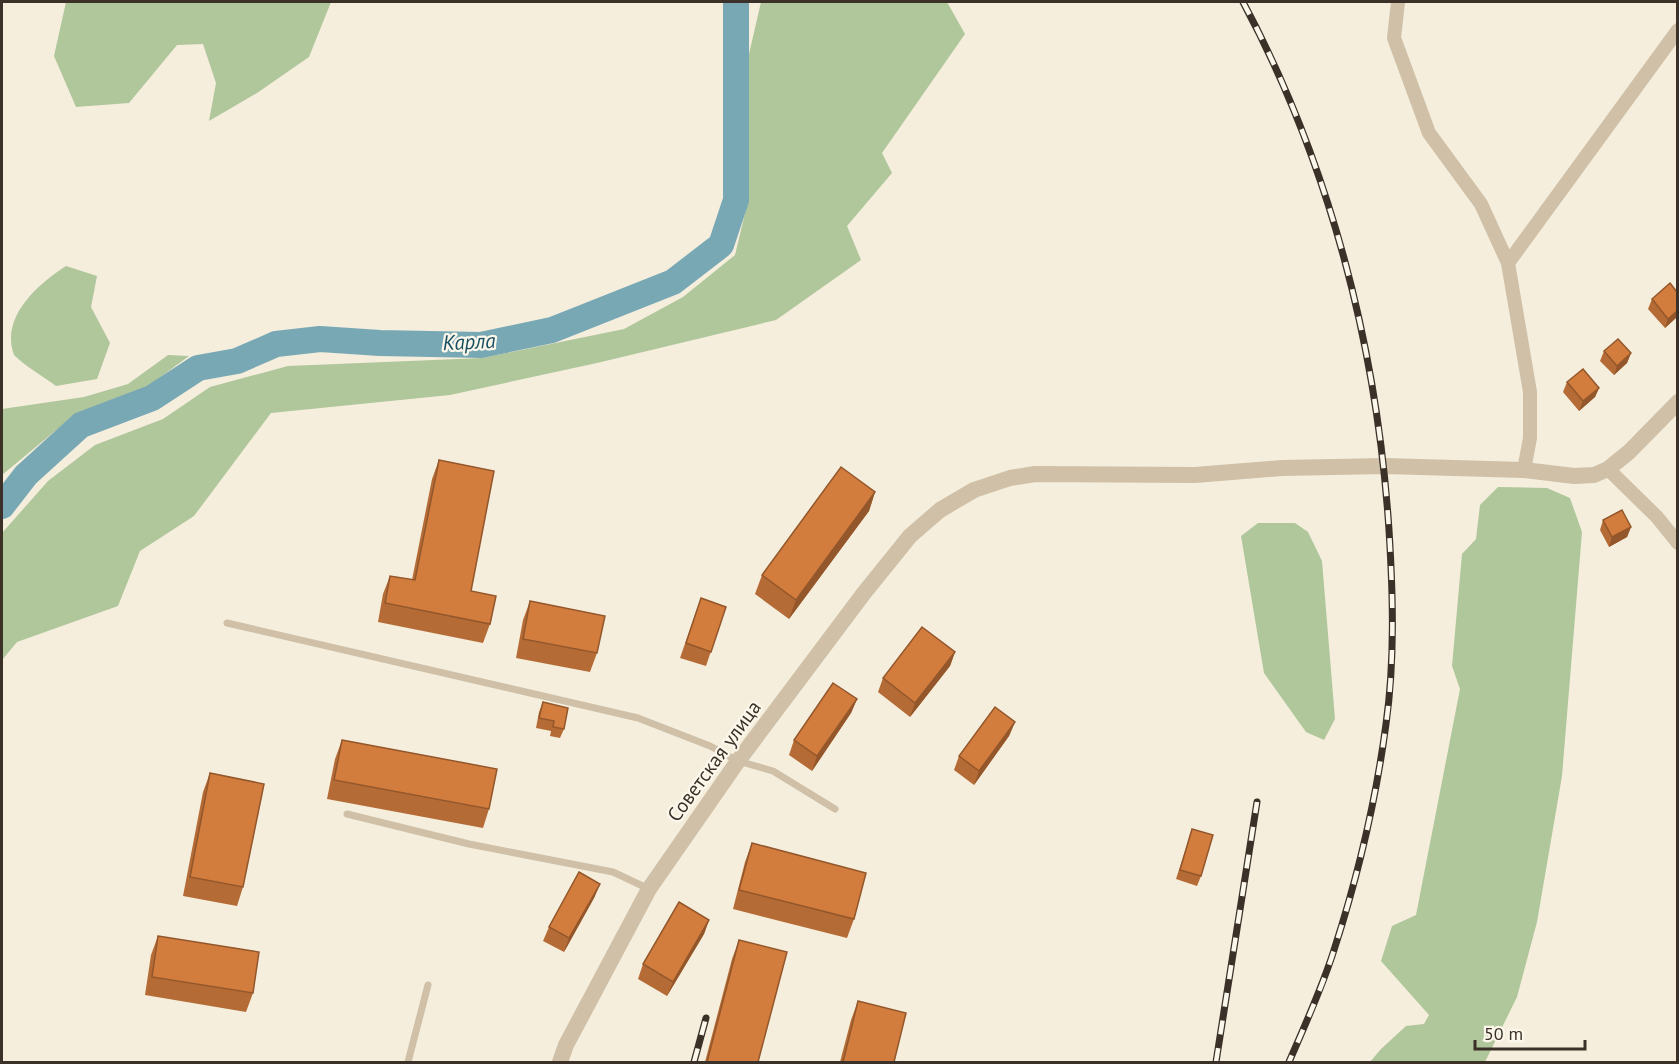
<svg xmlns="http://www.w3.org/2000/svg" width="1679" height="1064" viewBox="0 0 1679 1064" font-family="'PT Sans',sans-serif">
  <rect width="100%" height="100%" fill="#f5eedd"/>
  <path fill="#b0c69b" d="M66 2H331L309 57 257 93 209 121 216 83 203 44 177 45 129 103 76 107 54 56Z
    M761 2H947L965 34 882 153 892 173 847 226 861 260 776 320 597 363 450 395 271 413 194 516 140 551 118 606 17 642 2 660V533L48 481 95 445 163 419 210 387 288 366 482 358 624 329 683 297 735 255 748 201 743 80Z
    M66 266 97 276 91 307 110 343 97 379 56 386C43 376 26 367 14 355 0 317 38 284 66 266Z
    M168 355 189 356 139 393 72 417 2 475V409L84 397 128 384Z
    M1498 487 1547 488 1570 498 1582 532 1562 776 1537 922 1517 997 1485 1062H1370L1381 1049 1406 1026 1424 1024 1429 1015 1381 961 1392 926 1416 915 1460 689 1452 666 1462 554 1476 539 1480 505Z
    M1258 523H1295L1308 532 1322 561 1335 719 1324 740 1306 732 1264 673 1241 536Z"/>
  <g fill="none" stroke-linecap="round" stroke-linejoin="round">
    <path stroke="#79a8b5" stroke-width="26" d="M2 506 26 475 81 425 152 398 198 368 237 361 276 344 320 339 380 343 481 345 552 330 673 282 721 245 736 200V2"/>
    <path stroke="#cfc0a7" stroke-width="7" d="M227 623 638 718 710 746 738 761 773 771 835 809
      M347 814 469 844 613 872 649 889
      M408 1062 428 985"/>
    <path stroke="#cfc0a7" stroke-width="14" d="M1398 2 1394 38 1429 133 1481 204 1508 263 1530 392V438L1524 470
      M1508 263 1678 30
      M1608 469 1657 517 1678 543"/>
    <path stroke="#cfc0a7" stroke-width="16" d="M560 1062 566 1045 649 889 738 761 864 593 910 536 940 510 974 490 1010 478 1035 474 1195 475 1282 468 1385 466 1524 470 1574 476 1594 475 1608 469 1629 452 1678 402"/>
    <defs>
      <path id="rail" d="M1243 2C1330 165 1377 347 1389 530 1393 594 1395 660 1386 724 1376 800 1358 876 1334 950 1322 988 1305 1025 1289 1062
        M694 1062 706 1018
        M1216 1062 1257 802"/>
    </defs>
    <use href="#rail" stroke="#3b3129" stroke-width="7"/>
    <use href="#rail" stroke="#fcf7eb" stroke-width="4.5" stroke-dasharray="14" stroke-linecap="butt"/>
  </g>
  <path fill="#b56b35" d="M1652 299 1677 317 1665 328 1648 309Z
    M1604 351 1631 353 1627 363 1614 375 1600 361Z
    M1567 382 1599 388 1595 397 1579 411 1563 392Z
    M439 460 471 591 490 624 483 643 378 622 383 594 390 576 412 580 432 479Z
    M875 492 869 511 789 619 755 594 762 575Z
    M1603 520 1631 527 1627 537 1609 547 1600 530Z
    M530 601 597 653 590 672 516 658 523 620Z
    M726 607 706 666 680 658 696 612Z
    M955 652 950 666 910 717 878 692 883 678Z
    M857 699 851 713 812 771 789 755 794 740Z
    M543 702 564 729 560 738 550 736 551 731 536 728 539 712Z
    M1015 722 1009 736 974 785 954 770 959 756Z
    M342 740 489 809 483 828 327 799 335 759Z
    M210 773 243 887 237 906 183 896 203 792Z
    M1192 829 1201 876 1197 886 1176 879Z
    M752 843 854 919 847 938 733 909 745 862Z
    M600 884 594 898 564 952 543 941 549 927Z
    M709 920 704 934 667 996 638 979 643 964Z
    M158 936 253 993 246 1012 145 995 151 955Z
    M739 940 758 1062H705L732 959Z
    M858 1001 894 1062H840L851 1020Z"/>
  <path fill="#93572b" d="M1677 311V317L1665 328 1668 319Z
    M1631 353 1627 363 1614 375 1617 366Z
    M1599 388 1595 397 1579 411 1583 401Z
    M875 492 869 511 789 619 796 600Z
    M1631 527 1627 537 1609 547 1612 537Z
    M955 652 950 666 910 717 915 703Z
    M857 699 851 713 812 771 817 756Z
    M1015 722 1009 736 974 785 979 771Z
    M600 884 594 898 564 952 569 938Z
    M709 920 704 934 667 996 673 982Z"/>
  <path fill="#d27c3e" stroke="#93572b" stroke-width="1.5" d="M1670 283 1677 292V311L1668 319 1652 299Z
    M1618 339 1631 353 1617 366 1604 351Z
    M1583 369 1599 388 1583 401 1567 382Z
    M439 460 494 471 471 591 496 596 490 624 385 603 390 576 415 580Z
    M841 467 875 492 796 600 762 575Z
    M1622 510 1631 527 1612 537 1603 520Z
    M701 598 726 607 711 652 686 643Z
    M530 601 605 616 597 653 523 639Z
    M922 627 955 652 915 703 883 678Z
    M833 683 857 699 817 756 794 740Z
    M543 702 568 708 564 729 553 727 554 721 539 718Z
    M995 707 1015 722 979 771 959 756Z
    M342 740 497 769 489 809 334 780Z
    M210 773 264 784 243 887 190 877Z
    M1192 829 1213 835 1201 876 1180 870Z
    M752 843 866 873 854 919 739 890Z
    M579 872 600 884 569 938 549 927Z
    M679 902 709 920 673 982 643 964Z
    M158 936 259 952 253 993 152 977Z
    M739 940 787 952 758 1062H707Z
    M858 1001 906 1013 894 1062H843Z"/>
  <g text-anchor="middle" stroke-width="4.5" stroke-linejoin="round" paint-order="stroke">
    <g font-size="20" fill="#3b3129" stroke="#fcf7eb">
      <text transform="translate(714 761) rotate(-54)" y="7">Советская улица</text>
    </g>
    <g font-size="21" font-style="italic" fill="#195061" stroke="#fcf7eb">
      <text transform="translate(469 342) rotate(-3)" y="7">Карла</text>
    </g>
  </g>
  <rect width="1679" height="1064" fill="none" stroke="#3b3129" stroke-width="6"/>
  <path d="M1475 1040v9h110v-9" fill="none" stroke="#3b3129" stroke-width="3"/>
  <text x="1484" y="1040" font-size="18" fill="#3b3129" stroke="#fcf7eb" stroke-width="4.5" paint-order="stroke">50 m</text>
</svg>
